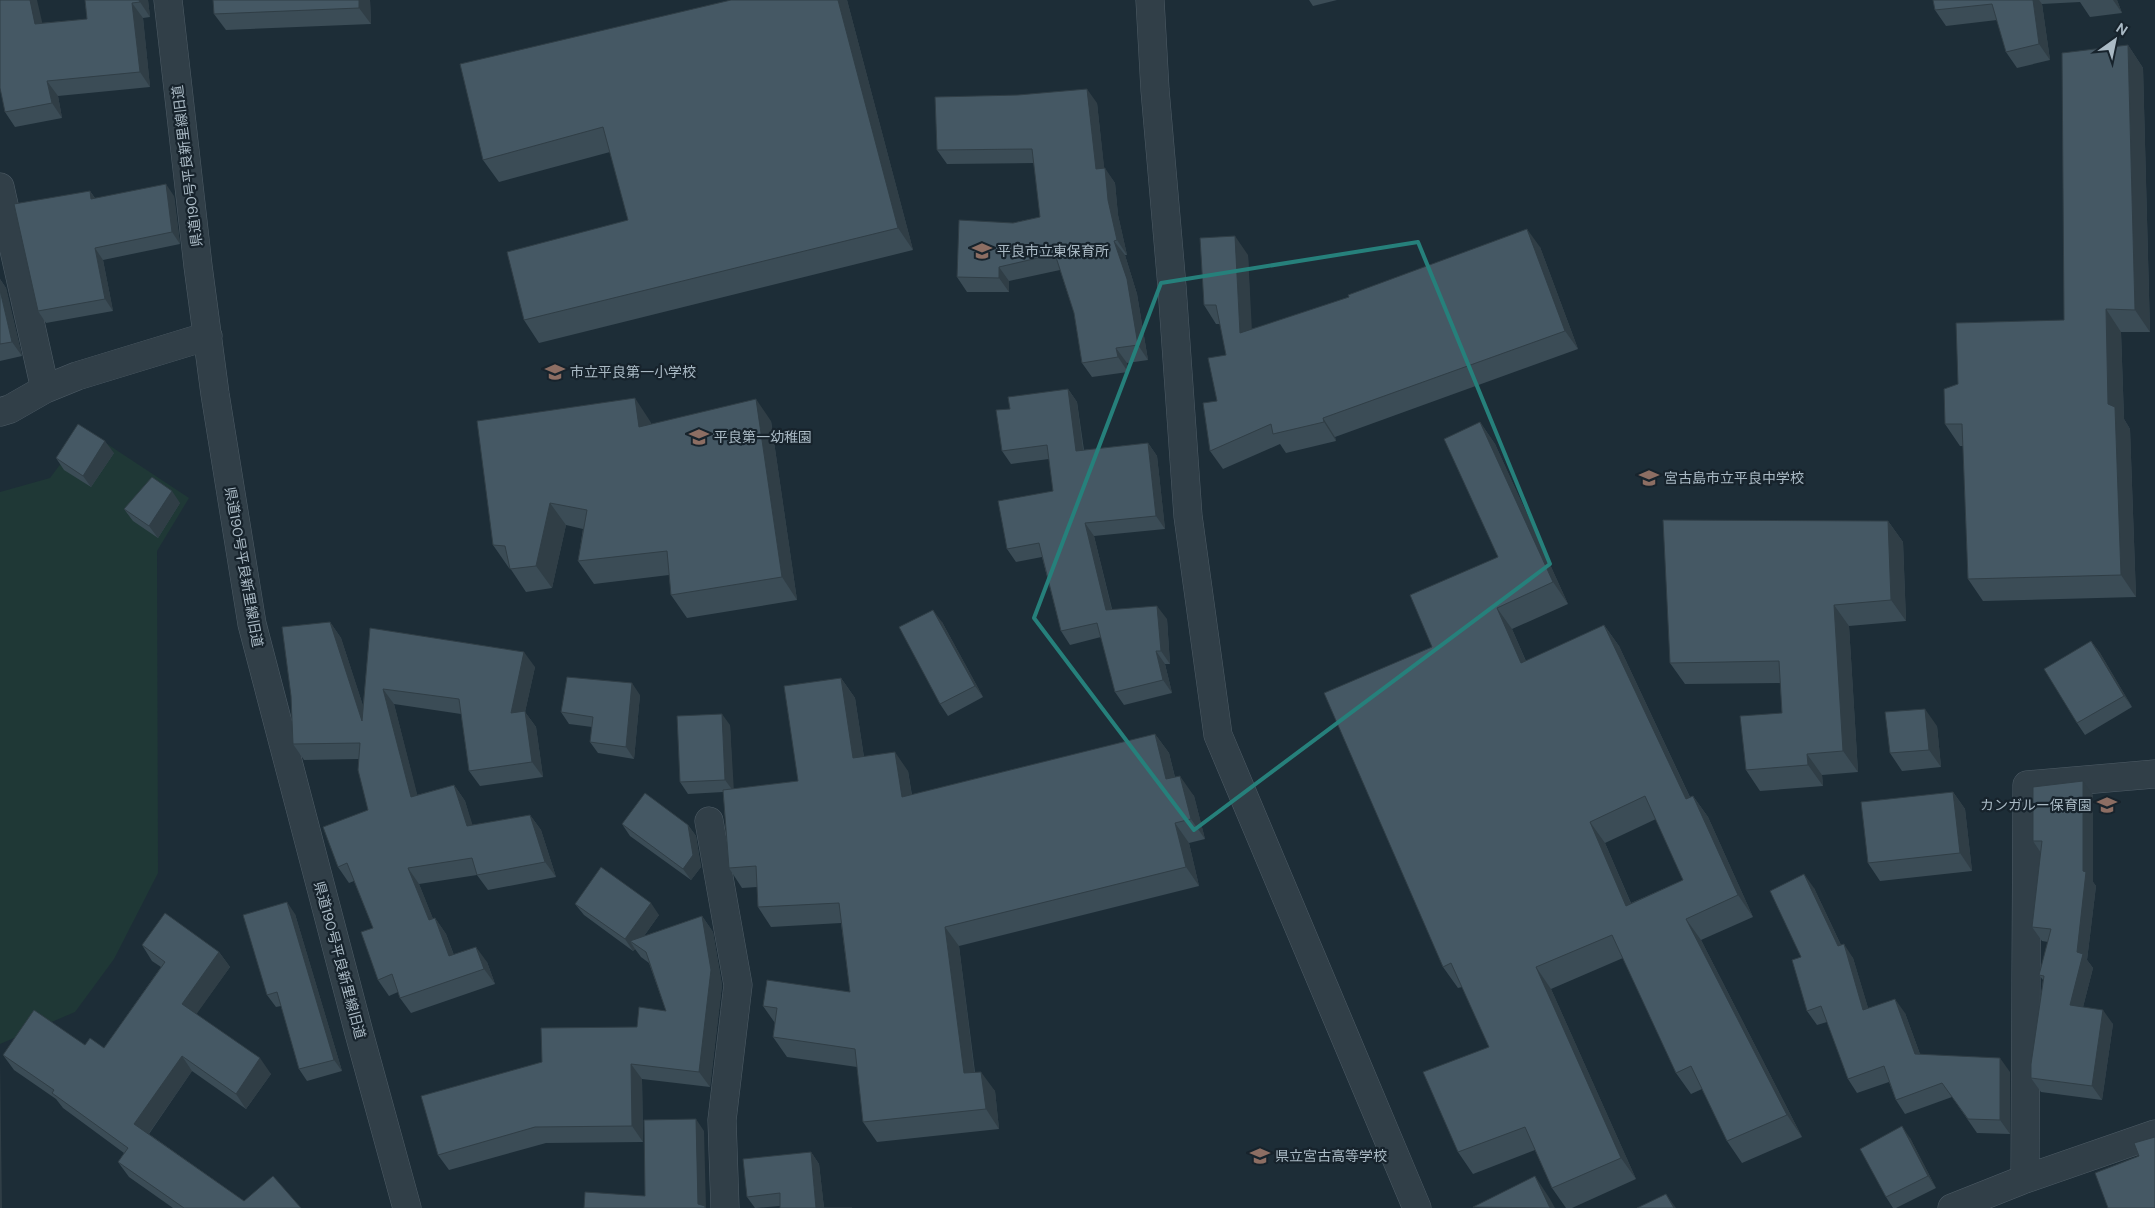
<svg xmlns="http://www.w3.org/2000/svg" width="2155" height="1208" viewBox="0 0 2155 1208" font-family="'DM Sans','Noto Sans JP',sans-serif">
  <rect width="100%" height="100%" fill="#1d2d37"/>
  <path fill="#1f3836" d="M86 430 189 498 157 551 158 873 114 959 75 1012 0 1044V492L50 478Z"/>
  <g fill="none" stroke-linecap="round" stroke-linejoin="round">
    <defs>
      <path id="minor" d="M168 0 198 266 215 394 252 624 359 1033 407 1208
        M1150 0 1155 90 1172 287 1188 516 1218 735 1417 1208
        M0 187 45 389
        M0 412 10 409 45 389 77 376 208 336
        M709 821 738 985 722 1120 725 1208
        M2025 1179 2027 785 2155 774
        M1952 1208 2025 1179 2155 1134"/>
    </defs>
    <use href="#minor" stroke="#4e5c66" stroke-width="29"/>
    <use href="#minor" stroke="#313f48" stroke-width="28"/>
  </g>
  <path fill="#3b4c56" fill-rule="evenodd" d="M85 0H148L150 17 143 18 150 87 58 96 62 118 15 127 5 112 42 23 87 19Z
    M370 0 371 24 226 30 214 14Z
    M731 0H847L913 250 539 343 524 320 628 220 610 152 499 182 483 160Z
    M1309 0H1337L1313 6Z
    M1933 0H2117L2122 13 2090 17 2080 2 2042 4 2050 60 2017 68 2006 52 1997 20 1946 26 1935 10Z
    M2128 45 2143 68 2150 332H2121L2124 419 2130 429 2136 597 1983 601 1968 579 1963 446H1960L1945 424 1958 384 2064 320Z
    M1097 103 1104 168 1115 183 1118 215 1127 255H1125L1137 294 1148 360 1127 363 1128 372 1092 377 1082 363 1074 313 1060 270 1009 281V292H967L957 277 1013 223 1040 217 1034 163 947 164 937 150Z
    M90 191 95 198 174 196 180 244 103 260 113 311 46 323 38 311Z
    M1540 247 1578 349 1335 437 1336 441 1286 453 1280 444 1223 469 1210 451 1217 401 1226 355 1220 324H1216L1204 305 1248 255 1251 329Z
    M0 279 6 288 22 356 0 361Z
    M1068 389 1077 402 1084 450 1148 443 1157 456 1165 529 1094 536 1112 609 1167 619 1170 664H1165L1172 693 1124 705 1115 692 1101 637 1070 645 1061 631 1042 557 1016 562 1007 549 1053 491 1049 459 1011 464 1002 451 1010 409Z
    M650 421 651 424 771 421 797 600 687 618 671 595 669 575 594 584 578 561 583 529 566 525 552 588 526 592 510 568H509L493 545Z
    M1480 422 1495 444 1568 604 1512 629 1526 661 1604 625 1619 646 1690 797 1693 796 1708 817 1753 917 1701 940 1802 1137 1742 1163 1727 1141 1702 1089 1691 1094 1676 1073 1623 958 1551 989 1636 1179 1572 1208H1566L1552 1188 1535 1150 1473 1174 1458 1152 1489 1047 1462 987 1458 988 1443 967 1432 647 1498 557ZM1656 819 1683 880 1631 903 1605 843Z
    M114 453 91 487 64 470 56 458Z
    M180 503 158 538 133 521 124 509Z
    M1888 521 1903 542 1906 621 1849 626 1858 772 1822 775 1823 786 1760 791 1746 770 1782 713 1780 683 1685 684 1670 663Z
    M330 622 341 638 363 706 370 628 535 667 525 712 536 727 543 777 480 786 469 771 461 714 394 704 417 795 454 785 465 801 472 825 530 815 541 830 556 877 488 890 477 875 419 884 433 919 435 918 446 934 454 955 487 962 495 984 411 1013 400 998 398 992 389 996 378 980 373 928 354 881 349 883 338 867 368 810 359 759 304 760 293 744Z
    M942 622 983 697 948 716 940 704Z
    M2091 641 2100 653 2132 707 2085 735 2077 723Z
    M841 678 855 698 864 757 908 771 912 795 1155 734 1169 753 1175 777 1194 796 1205 839 1189 843 1199 886 959 946 975 1072 995 1091 999 1129 877 1142 863 1122 857 1067 787 1057 773 1037 775 1023 763 1006 850 992 841 923 771 927 758 907 757 887 742 888 729 868 723 792 688 794 680 782 730 725 733 789 798 781Z
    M640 695 634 759 598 753 590 742 592 727 569 724 561 712Z
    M1937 726 1941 767 1902 771 1890 753Z
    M1953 792 1965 809 1972 871 1880 881 1868 863Z
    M2093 795V882L2096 886 2087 960 2093 968 2083 1007 2113 1024 2102 1100 2041 1092 2031 1078 2043 980 2039 975 2048 942 2042 941 2032 927 2041 853 2033 841Z
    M622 824 688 825 696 836 701 867 691 880 630 836Z
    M1814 888 1841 945 1853 958 1868 1008 1905 1013 1920 1054 2010 1072V1134L1977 1133 1952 1097 1905 1114 1896 1100 1889 1082 1857 1093 1848 1079 1827 1022 1817 1025 1807 1011Z
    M575 904 659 915 644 936 702 916 713 932 722 985 710 1087 642 1079 643 1142 546 1143 449 1170 438 1155 542 1062 637 1027 666 1011 649 963 641 957 635 949 633 951 584 915Z
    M295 914 342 1071 307 1081 299 1069 281 1006 276 1007 267 995Z
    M142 945 219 952 230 967 196 1014 271 1074 246 1109 192 1071 149 1134 244 1201 301 1208H173L129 1177 118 1162 124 1153 63 1108 56 1099 14 1070 3 1055 85 1045 104 1048 161 967 152 961Z
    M1910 1138 1936 1188 1896 1208H1893L1886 1197Z
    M811 1152 819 1164 824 1208H780V1206L755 1208 747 1197Z"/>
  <path fill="#303e46" d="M30 0H37L46 39 35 24Z
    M139 0H148L150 17 140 2Z
    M359 0H370L371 24 359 8Z
    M838 0H847L913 250 898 228Z
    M2033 0H2039L2042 4 2050 60 2039 44Z
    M2113 0H2117L2122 13Z
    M132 3 143 18 150 87 140 72Z
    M2128 45 2143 68 2150 332 2135 310Z
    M47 81 58 96 62 118 52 103Z
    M1087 89 1097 103 1106 184 1096 169Z
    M1105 168 1115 183 1118 215 1127 255 1117 240 1108 200Z
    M166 184 174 196 180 244 172 232Z
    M90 191 98 203 91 199Z
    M1527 229 1540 247 1578 349 1565 331Z
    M1235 236 1248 255 1253 351 1240 333Z
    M1114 241 1125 255 1137 294 1148 360 1138 345Z
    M95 248 103 260 113 311 105 299Z
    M999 267 1009 281V292L999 278Z
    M0 279 6 288 22 356 12 342 0 290Z
    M2106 309 2121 332 2124 419 2130 429 2136 597 2121 575 2108 404Z
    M1116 348 1127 363 1128 372 1118 357Z
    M1068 389 1077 402 1085 464 1076 451Z
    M635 398 650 421 655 449 639 427Z
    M756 399 771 421 797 600 782 577Z
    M1323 418 1335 437 1336 441 1324 422Z
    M1480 422 1495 444 1568 604 1553 582Z
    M105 441 114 453 91 487 83 476Z
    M1148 443 1157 456 1165 529 1156 516Z
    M172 491 180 503 158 538 149 526Z
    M550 503 566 525 552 588 536 566Z
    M1888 521 1903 542 1906 621 1891 600Z
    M1085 523 1094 536 1115 623 1106 610Z
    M1834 605 1849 626 1858 772 1843 751Z
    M1157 606 1167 619 1170 664 1161 651Z
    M1497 608 1512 629 1536 685 1521 663Z
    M933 610 942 622 983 697 975 686Z
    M330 622 341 638 373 736 362 721Z
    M1604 625 1619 646 1701 821 1686 799Z
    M2091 641 2100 653 2132 707 2124 696Z
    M1156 651 1165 664 1172 693 1163 680Z
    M524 652 535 667 525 712 536 727 543 777 532 762 511 713Z
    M841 678 855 698 867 778 853 758Z
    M632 683 640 695 634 759 626 747Z
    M383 689 394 704 422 813 411 797Z
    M1925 709 1937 726 1941 767 1929 750Z
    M722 714 730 725 734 792 725 780Z
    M1155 734 1169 753 1180 799 1166 779Z
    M895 752 908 771 915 817 902 797Z
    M1807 754 1822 775 1823 786 1808 765Z
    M1180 776 1194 796 1205 839 1191 819Z
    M2083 781 2093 795V882L2096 886 2087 960 2093 968 2080 1019 2070 1005 2077 952 2083 871Z
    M454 785 465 801 478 842 467 826Z
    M1953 792 1965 809 1972 871 1960 853Z
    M1693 796 1708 817 1753 917 1738 895Z
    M530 815 541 830 556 877 545 862Z
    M1590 822 1605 843 1641 927 1626 906Z
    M1175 823 1189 843 1199 886 1186 867Z
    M688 825 696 836 701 867 691 880 683 869Z
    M408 868 419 884 440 936 429 920Z
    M1804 874 1814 888 1848 960 1838 946Z
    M287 902 295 914 342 1071 334 1060Z
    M651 903 659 915 637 946 630 941 635 949 633 951 625 939Z
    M702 916 713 932 722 985 710 1087 699 1072Z
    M435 918 446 934 460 972 449 956Z
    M1686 919 1701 940 1802 1137 1787 1115Z
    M945 927 959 946 977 1093 964 1073Z
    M1844 944 1853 958 1873 1024 1863 1010Z
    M476 947 487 962 495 984 484 969Z
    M219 952 230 967 193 1019 182 1004Z
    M1536 967 1551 989 1636 1179 1621 1158Z
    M1895 999 1905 1013 1925 1068 1915 1054Z
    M2103 1010 2113 1024 2102 1100 2092 1086Z
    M182 1056 192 1071 145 1139 134 1124Z
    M260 1058 271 1074 246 1109 236 1094Z
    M2000 1058 2010 1072V1134L2000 1120Z
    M0 1062 2 1208H0Z
    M631 1064 642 1079 643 1142 632 1126Z
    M981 1072 995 1091 999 1129 986 1109Z
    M696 1119 704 1131 706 1208H701L698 1204Z
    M1902 1126 1910 1138 1936 1188 1928 1176Z
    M811 1152 819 1164 824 1208H816Z
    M1535 1176 1550 1199 1555 1208H1550Z
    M1666 1194 1676 1208H1674Z"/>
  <path fill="#455864" stroke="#303e46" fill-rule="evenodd" d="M0 0H30L35 24 87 19 85 0H139L140 2 132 3 140 72 47 81 52 103 5 112 0 88Z
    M213 0H359V8L214 14Z
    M731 0H838L898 228 524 320 507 252 628 220 603 127 483 160 460 64Z
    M1933 0H2033L2039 44 2006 52 1992 4 1935 10Z
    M2128 45 2135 310 2106 309 2108 404 2115 407 2121 575 1968 579 1962 424H1945L1944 389 1958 384 1956 323 2064 320 2062 53Z
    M1087 89 1096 169 1105 168 1108 200 1117 240 1114 241 1127 279 1138 345 1116 348 1118 357 1082 363 1074 313 1055 254 999 267V278L957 277 959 220 1013 223 1040 217 1032 149 937 150 935 97 1018 95Z
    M166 184 172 232 95 248 105 299 38 311 14 204 90 191 91 199Z
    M1527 229 1565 331 1323 418 1324 422 1273 434 1271 424 1210 451 1203 403 1217 401 1208 358 1226 355 1216 305H1204L1200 238 1235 236 1240 333 1349 297 1348 295Z
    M0 290 12 342 0 344Z
    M1068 389 1076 451 1148 443 1156 516 1085 523 1106 610 1157 606 1161 651H1156L1163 680 1115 692 1097 623 1061 631 1039 543 1007 549 998 501 1053 491 1047 445 1002 451 996 410 1010 409 1008 397Z
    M635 398 639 427 756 399 782 577 671 595 667 551 578 561 587 510 550 503 536 566 510 569 505 546 493 545 477 421Z
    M1480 422 1553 582 1497 608 1521 663 1604 625 1686 799 1693 796 1738 895 1686 919 1787 1115 1727 1141 1691 1066 1676 1073 1612 935 1536 967 1621 1158 1552 1188 1525 1127 1458 1152 1423 1072 1489 1047 1451 963 1443 967 1324 693 1432 647 1410 595 1498 557 1444 439ZM1645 796 1683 880 1626 906 1590 822Z
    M78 424 105 441 83 476 56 458Z
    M152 477 172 491 149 526 124 509Z
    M1663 520 1888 521 1891 600 1834 605 1843 751 1807 754 1808 765 1746 770 1740 716 1782 713 1779 661 1670 663Z
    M933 610 975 686 940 704 899 627Z
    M330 622 362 721 370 628 524 652 511 713 525 711 532 762 469 771 459 699 383 689 411 797 454 785 467 826 530 815 545 862 477 875 472 858 408 868 429 920 435 918 449 956 476 947 484 969 400 998 392 974 378 980 361 932 373 928 347 863 338 867 323 827 368 810 358 770 360 743 293 744 291 696 282 627Z
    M2091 641 2124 696 2077 723 2044 669Z
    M567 677 632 683 626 747 590 742 593 717 561 712Z
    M841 678 853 758 895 752 902 797 1155 734 1166 779 1180 776 1191 819 1175 823 1186 867 945 927 964 1073 981 1072 986 1109 863 1122 855 1049 773 1037 777 1008 763 1006 767 980 850 992 839 903 758 907 756 866 729 868 723 790 798 781 784 686Z
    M1925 709 1929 750 1890 753 1885 712Z
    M722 714 725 780 680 782 677 716Z
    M2083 781V871L2086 872 2077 952 2083 954 2070 1005 2103 1010 2092 1086 2031 1078V1064L2044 976 2039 975 2051 929 2032 927 2042 841H2033V787Z
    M1953 792 1960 853 1868 863 1861 802Z
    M645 793 688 825 693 855 683 869 622 824Z
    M601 867 651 903 625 939 575 904Z
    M1804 874 1838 946 1844 944 1863 1010 1895 999 1915 1054 2000 1058V1120L1968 1119 1942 1083 1896 1100 1884 1066 1848 1079 1821 1006 1807 1011 1792 960 1801 957 1770 891Z
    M287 902 334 1060 299 1069 277 992 267 995 243 915Z
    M165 913 219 952 182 1004 260 1058 236 1094 182 1056 134 1124 244 1201 273 1176 301 1208H184L118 1162 128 1148 52 1093 54 1090 3 1055 34 1010 85 1045 90 1038 104 1048 165 962 142 945Z
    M702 916 711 970 699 1072 631 1064 632 1126 535 1127 438 1155 421 1096 542 1062 541 1028 637 1027 639 1007 666 1011 646 952 630 941Z
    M696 1119 698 1204 705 1206V1208H584L585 1192 645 1196 644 1120Z
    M1902 1126 1928 1176 1886 1197 1860 1149Z
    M2155 1137V1208H2108L2095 1173 2139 1156 2134 1143Z
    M811 1152 816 1208H852H780V1193L747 1197 743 1159Z
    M1535 1176 1550 1208 1473 1207Z
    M1666 1194 1674 1208H1637Z"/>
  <path fill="none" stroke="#26807b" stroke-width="4" stroke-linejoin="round" d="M1418 242 1550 564 1194 830 1034 618 1161 283Z"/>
  <defs>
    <symbol id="school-bare" viewBox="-9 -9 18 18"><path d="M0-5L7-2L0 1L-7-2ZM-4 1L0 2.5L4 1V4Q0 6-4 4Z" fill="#8d6e63" stroke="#17232c" stroke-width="2.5" paint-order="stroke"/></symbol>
  </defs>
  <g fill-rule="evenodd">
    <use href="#school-bare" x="968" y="237" width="28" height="28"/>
    <use href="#school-bare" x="541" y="358" width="28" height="28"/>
    <use href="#school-bare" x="685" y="423" width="28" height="28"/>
    <use href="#school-bare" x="1635" y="464" width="28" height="28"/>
    <use href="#school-bare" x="2093" y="791" width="28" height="28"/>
    <use href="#school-bare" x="1246" y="1142" width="28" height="28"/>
  </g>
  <g text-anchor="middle" stroke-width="4.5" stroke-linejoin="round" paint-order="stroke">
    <g font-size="14" fill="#aabac5" stroke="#17232c">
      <text transform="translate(187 166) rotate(-97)" y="5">県道190号平良新里線旧道</text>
      <text transform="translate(244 567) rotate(80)" y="5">県道190号平良新里線旧道</text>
      <text transform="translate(340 960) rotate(75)" y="5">県道190号平良新里線旧道</text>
    </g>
    <g font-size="14" fill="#aabac5" stroke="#17232c" text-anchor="start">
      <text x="997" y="256">平良市立東保育所</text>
      <text x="570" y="377">市立平良第一小学校</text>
      <text x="714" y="442">平良第一幼稚園</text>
      <text x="1664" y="483">宮古島市立平良中学校</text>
      <text x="2092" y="810" text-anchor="end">カンガルー保育園</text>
      <text x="1275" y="1161">県立宮古高等学校</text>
    </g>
  </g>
  <g transform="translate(2115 40) rotate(33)" stroke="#17232c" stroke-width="4" paint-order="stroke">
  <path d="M0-4L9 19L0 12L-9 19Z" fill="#aabac5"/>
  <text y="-8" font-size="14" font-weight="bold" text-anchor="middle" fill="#aabac5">N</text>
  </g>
</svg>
